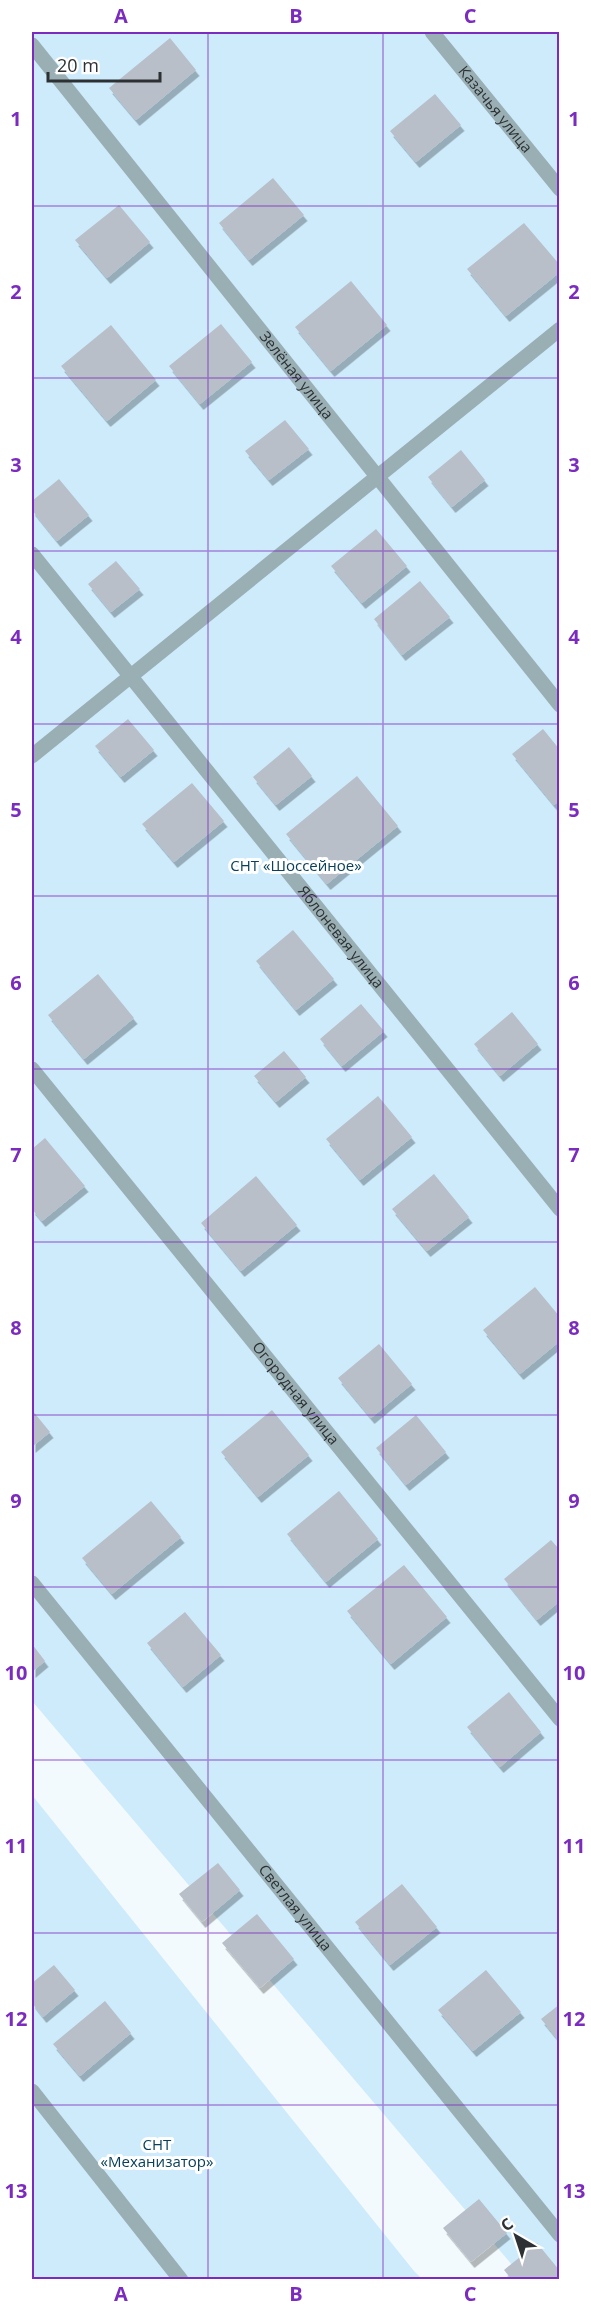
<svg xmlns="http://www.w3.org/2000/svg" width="591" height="2311" viewBox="0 0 591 2311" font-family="'Open Sans',sans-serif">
  <defs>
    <filter id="shadow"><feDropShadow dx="3.5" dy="6" stdDeviation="0" flood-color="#0004"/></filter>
  </defs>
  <rect width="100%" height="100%" fill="#f3fafd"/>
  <path fill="#ceebfc" d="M32 32H559V2279H524L32 1701Z
    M32 1795 414 2271 422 2279H32Z"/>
  <path fill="#b8bfc8" filter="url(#shadow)" d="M170 38 196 70 136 120 109 88Z
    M435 94 461 125 416 162 390 131Z
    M273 178 304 215 249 260 219 223Z
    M119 205 150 242 107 278 75 240Z
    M524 223 560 265V272L506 316 467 269Z
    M351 281 387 325 331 371 295 327Z
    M221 324 252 362 200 404 169 366Z
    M111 325 156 380 107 421 61 366Z
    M285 420 309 449 269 480 245 451Z
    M461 450 485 480 452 507 428 477Z
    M59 479 89 515 57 541 32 510V501Z
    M376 529 407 566 362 603 331 566Z
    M116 561 140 589 111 612 88 584Z
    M420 581 450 617 402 655 374 619Z
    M128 719 154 750 121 777 95 746Z
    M543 729 560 750V800L554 805 512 754Z
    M289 747 312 776 276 805 253 777Z
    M357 776 398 826 327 884 286 834Z
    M192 783 224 821 174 862 142 824Z
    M293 930 334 979 296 1010 256 961Z
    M98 974 134 1018 84 1059 48 1015Z
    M361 1004 384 1031 342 1066 320 1039Z
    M512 1012 538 1044 500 1076 474 1044Z
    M284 1051 306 1077 276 1102 254 1076Z
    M378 1096 412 1137 360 1180 326 1139Z
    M45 1138 85 1186 42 1221 32 1209V1149Z
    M434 1174 469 1217 427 1251 392 1209Z
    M256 1176 297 1225 241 1271 201 1223Z
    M535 1287 560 1317V1341L520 1374 483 1330Z
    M379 1344 412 1384 371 1418 338 1378Z
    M32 1410 50 1432 32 1447Z
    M272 1410 309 1455 258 1497 221 1452Z
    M416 1415 446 1452 406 1485 376 1448Z
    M339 1491 378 1539 326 1582 287 1534Z
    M151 1501 181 1537 112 1594 82 1558Z
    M551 1540 560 1550V1601L537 1620 504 1579Z
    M404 1565 447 1617 391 1664 347 1611Z
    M185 1612 221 1655 183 1687 147 1643Z
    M32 1644 45 1661 32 1672Z
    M509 1692 541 1732 500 1767 467 1727Z
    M218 1863 240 1890 202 1922 179 1894Z
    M402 1884 437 1927 390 1965 355 1922Z
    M257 1914 294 1959 260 1988 222 1943Z
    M54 1965 75 1990 43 2017 32 2003V1983Z
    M486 1970 521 2012 473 2051 438 2010Z
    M105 2001 131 2033 80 2076 53 2044Z
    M560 2004V2042L541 2019Z
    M479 2199 507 2233 471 2262 443 2228Z
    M537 2243 560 2271V2280H512L504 2270Z"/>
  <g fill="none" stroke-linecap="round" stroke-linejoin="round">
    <g stroke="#99afb3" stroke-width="15">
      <path id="s1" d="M432 32 560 189"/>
      <path id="s2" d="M32 45 560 705"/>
      <path id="s3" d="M32 554 560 1209"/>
      <path d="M32 756 560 329"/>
      <path id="s4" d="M32 1069 560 1719"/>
      <path id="s5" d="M32 1583 560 2235"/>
      <path d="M32 2091 181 2280"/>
    </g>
  </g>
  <path fill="none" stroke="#7b2cbf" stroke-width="1.5" stroke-opacity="0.55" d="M208 32V2280M383 32V2280M32 206H560M32 378H560M32 551H560M32 724H560M32 896H560M32 1069H560M32 1242H560M32 1415H560M32 1587H560M32 1760H560M32 1933H560M32 2105H560"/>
  <g text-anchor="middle" stroke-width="6" stroke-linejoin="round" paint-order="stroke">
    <g font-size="15" fill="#2d3134" stroke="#fff">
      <text dy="5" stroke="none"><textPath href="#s1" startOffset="100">Казачья улица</textPath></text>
      <text dy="5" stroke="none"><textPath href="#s2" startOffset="423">Зелёная улица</textPath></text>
      <text dy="5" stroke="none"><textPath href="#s3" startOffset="492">Яблоневая улица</textPath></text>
      <text dy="5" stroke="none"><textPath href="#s4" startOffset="418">Огородная улица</textPath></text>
      <text dy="5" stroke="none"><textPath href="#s5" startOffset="418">Светлая улица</textPath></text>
    </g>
    <g font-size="15" fill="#084159" stroke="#fff">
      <text x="296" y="871">СНТ «Шоссейное»</text>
      <text x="157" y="2150">СНТ<tspan x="157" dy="17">«Механизатор»</tspan></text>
    </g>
  </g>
  <rect width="591" height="2311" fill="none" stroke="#ffffff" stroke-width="66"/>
  <g transform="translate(516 2236) rotate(321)" stroke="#ffffff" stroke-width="4.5" paint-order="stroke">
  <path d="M0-4.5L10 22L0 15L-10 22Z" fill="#2d3134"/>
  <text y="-9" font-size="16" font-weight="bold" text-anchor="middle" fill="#2d3134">С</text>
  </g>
  <path d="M48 72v9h112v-9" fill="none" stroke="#2d3134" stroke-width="3"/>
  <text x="57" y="72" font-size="18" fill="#2d3134" stroke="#ffffff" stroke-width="4.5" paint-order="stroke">20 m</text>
  <rect x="33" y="33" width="525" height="2245" fill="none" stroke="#7b2cbf" stroke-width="2"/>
  <g font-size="20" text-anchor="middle" font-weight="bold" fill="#7b2cbf">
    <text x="121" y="23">A</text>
    <text x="296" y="23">B</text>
    <text x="470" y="23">C</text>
    <text x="16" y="126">1</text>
    <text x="574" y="126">1</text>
    <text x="16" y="299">2</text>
    <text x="574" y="299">2</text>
    <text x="16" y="472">3</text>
    <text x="574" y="472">3</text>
    <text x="16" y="644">4</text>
    <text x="574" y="644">4</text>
    <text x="16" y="817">5</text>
    <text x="574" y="817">5</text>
    <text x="16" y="990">6</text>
    <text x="574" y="990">6</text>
    <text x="16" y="1162">7</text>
    <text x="574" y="1162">7</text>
    <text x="16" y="1335">8</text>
    <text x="574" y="1335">8</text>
    <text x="16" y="1508">9</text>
    <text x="574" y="1508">9</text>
    <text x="16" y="1680">10</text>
    <text x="574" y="1680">10</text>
    <text x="16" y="1853">11</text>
    <text x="574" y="1853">11</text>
    <text x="16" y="2026">12</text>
    <text x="574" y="2026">12</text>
    <text x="16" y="2198">13</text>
    <text x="574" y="2198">13</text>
    <text x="121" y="2301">A</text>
    <text x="296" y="2301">B</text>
    <text x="470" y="2301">C</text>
  </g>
</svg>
